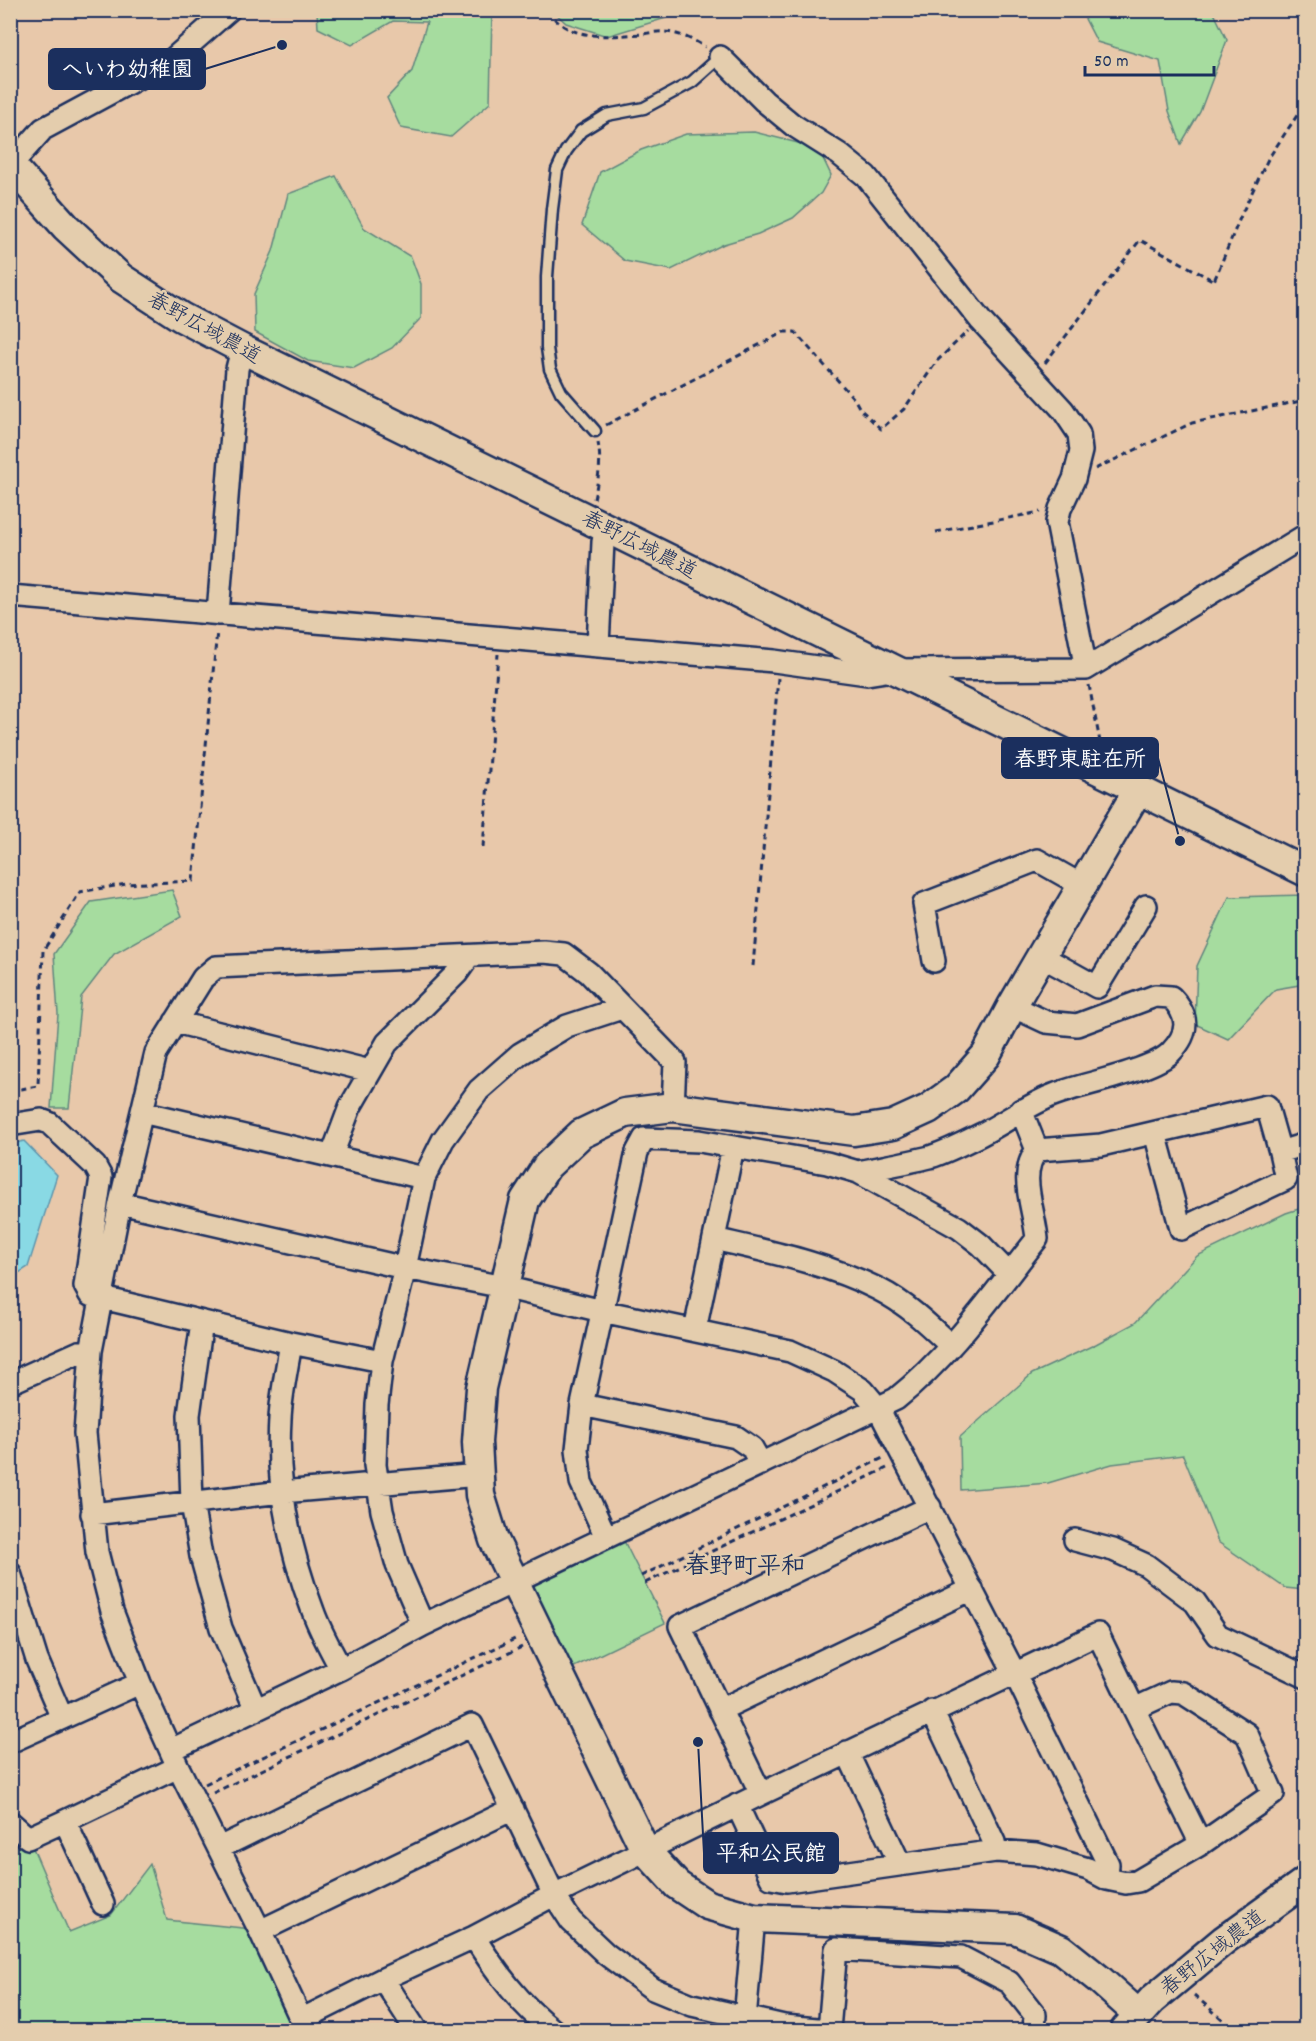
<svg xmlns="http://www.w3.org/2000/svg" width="1316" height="2041" viewBox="0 0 1316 2041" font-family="Dekko,'Klee One',sans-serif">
  <rect width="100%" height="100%" fill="#e8c8aa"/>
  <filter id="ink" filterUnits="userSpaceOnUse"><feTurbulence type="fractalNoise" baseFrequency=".0167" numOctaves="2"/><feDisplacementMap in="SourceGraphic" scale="12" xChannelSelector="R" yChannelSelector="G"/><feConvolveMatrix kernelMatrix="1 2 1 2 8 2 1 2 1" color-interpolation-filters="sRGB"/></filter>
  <g filter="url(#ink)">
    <path fill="#a6dc9f" stroke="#60867e" stroke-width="1.5" d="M317 11H492L490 103 451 137 401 128 387 98 412 71 427 22 393 21 352 45 318 28Z
      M553 11H689L607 36 566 23Z
      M1081 11H1213L1227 40 1200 112 1181 144 1169 111 1160 61 1097 42Z
      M754 132 818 148 831 175 821 193 793 218 758 234 724 244 671 270 625 261 582 225 600 172 641 150 686 134Z
      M336 176 364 228 411 257 421 284V318L392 348 354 368 308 361 255 332 254 294 273 251 288 194Z
      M172 890 182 916 114 954 81 997 69 1108H51L58 1014 54 954 91 902Z
      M1305 895V984L1276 989 1228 1039 1195 1024 1197 966 1229 897Z
      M1305 1207V1590L1285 1588 1218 1542 1183 1455 1112 1464 1048 1483 961 1490 960 1437 1032 1374 1096 1344 1135 1323 1197 1256 1286 1213Z
      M622 1537 665 1623 568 1670 526 1584Z
      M10 1833 33 1848 69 1932 111 1915 150 1864 167 1920 252 1929 298 2030H11Z"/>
    <path fill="#89d9e4" stroke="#5d95ae" stroke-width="1.5" d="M24 1141 57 1175 28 1267 11 1278V1144Z"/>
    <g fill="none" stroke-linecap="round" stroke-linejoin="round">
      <defs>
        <path id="lane" d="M595 431 561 392 550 369 547 348V277L552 209 557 170 566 151 581 131 607 115 644 108 692 82 720 57"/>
        <path id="street" d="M720 57 764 101 793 125 839 154 866 176 981 321 1063 410 1079 434 1081 451 1074 479 1060 509 1057 522 1086 669
          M10 166 43 129 173 59 229 10
          M10 596 774 661 867 674 892 670 1086 669 1306 535
          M218 614 237 369 242 349
          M598 646 603 542 606 528
          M1041 956 1097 987 1146 906
          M934 961 924 904 1037 860 1083 886
          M175 1022 370 1071
          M1021 1110 1037 1150 1101 1145 1267 1106 1280 1152
          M142 1112 424 1178
          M10 1125 41 1120 49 1123 95 1166 101 1177 85 1286 90 1295 291 1343 382 1361
          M1155 1133 1181 1229 1286 1179 1280 1152 1306 1144
          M332 1155 350 1107 387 1043 457 973 469 956
          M858 1172C882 1167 906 1163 930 1157 946 1152 964 1143 980 1135 1006 1122 1029 1104 1056 1094 1082 1084 1155 1070 1171 1052 1190 1032 1189 1016 1171 997L1155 996 1077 1025 1046 1022 1012 1006
          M120 1203 405 1268 504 1287 602 1311 790 1351 834 1371 863 1390 878 1408 1014 1672 1108 1864 1107 1879
          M714 1239C770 1252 826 1263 878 1289 906 1303 929 1325 951 1346
          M202 1322 189 1415 192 1503 201 1556 221 1628 256 1710
          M695 1330 733 1147
          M291 1343C287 1368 281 1394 280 1419 276 1484 290 1551 313 1611 320 1631 331 1650 341 1669
          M10 1383 79 1352 91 1351
          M582 1405 736 1437 752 1448 761 1464
          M92 1514 282 1492 479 1475
          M606 1537 581 1482 577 1449 582 1405 637 1152 644 1139 699 1141 827 1163 858 1172 959 1228 981 1245 1009 1274
          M1075 1540 1113 1550 1146 1565 1195 1602 1218 1635 1306 1677
          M10 1573 37 1660 62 1718
          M423 1625 397 1565 382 1511 375 1465 377 1405 382 1361 405 1268 424 1178 443 1140 479 1090 520 1054 567 1026 622 1008
          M720 1710 972 1589
          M932 1711 994 1842 996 1851
          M10 1742 140 1683
          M171 1750 341 1669 423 1625 896 1399C951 1355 993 1294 1037 1239 1035 1211 1017 1174 1037 1150
          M847 1752 900 1864
          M761 1794 680 1626 930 1507
          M737 1805 771 1878 787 1881 996 1851 1037 1854 1088 1869 1107 1879 1126 1883 1138 1881 1201 1844 1134 1709
          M10 1822 28 1838 65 1821
          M219 1848 472 1725 554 1895 571 1921 606 1954 653 1989 692 2005 784 2026 828 2030
          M103 1904 65 1821 178 1767
          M260 1931 513 1809
          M474 1937C496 1972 520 2005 553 2030
          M383 1979 416 2030
          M301 2020 383 1979 474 1937 554 1895 761 1794 1098 1634 1134 1709 1171 1692 1183 1693 1247 1734 1273 1794 1201 1844
          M306 2030 260 1931 178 1767 140 1683 112 1611 97 1552 85 1433 91 1351 120 1203 156 1053 203 978 216 967 544 952 564 954 589 973 675 1062 673 1107
          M744 2030 754 1918
          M829 2030 836 1949 961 1957 1009 1982 1035 2015 1034 2030"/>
        <path id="secondary" d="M10 164 66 227 121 278 181 317 242 349 1306 872
          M1138 2014 1100 1980 1061 1949 1015 1929 754 1918 707 1905 677 1885 645 1850 494 1540 480 1495 477 1442 481 1388 525 1200 547 1166 581 1134 625 1113 673 1107 854 1131 893 1125 928 1109 956 1089 986 1055 1012 1006 1138 790
          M1125 2030 1152 2000 1224 1940 1306 1881"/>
      </defs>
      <use href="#lane" stroke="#1b2f5e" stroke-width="15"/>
      <use href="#street" stroke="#1b2f5e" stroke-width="26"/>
      <use href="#secondary" stroke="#1b2f5e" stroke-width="33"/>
      <path stroke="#1b2f5e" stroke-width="3" stroke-dasharray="6 4.5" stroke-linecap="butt" d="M548 10C567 42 610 36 642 34 650 33 658 31 666 32 678 33 695 40 705 47
        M1045 363 1140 240 1214 281 1242 213 1268 159 1306 102
        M606 425 784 332H795L855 400 860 409 881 429 904 409 937 361 968 331
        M1095 469 1192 423 1306 400
        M594 499C598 480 602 462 598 443
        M936 532 1040 512
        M1089 685 1101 747
        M483 847 498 654
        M753 966 778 678
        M10 1091 38 1086 43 951 80 892 126 884 193 881 217 631
        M641 1576 883 1458
        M645 1583 887 1468
        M205 1784 517 1638
        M213 1793 522 1647
        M1194 1995 1235 2030"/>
      <use href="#lane" stroke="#e4cdad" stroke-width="10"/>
      <use href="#street" stroke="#e4cdad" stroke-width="21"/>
      <use href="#secondary" stroke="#e4cdad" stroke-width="28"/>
    </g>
  </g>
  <g text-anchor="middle" stroke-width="5" stroke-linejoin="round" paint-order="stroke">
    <g font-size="21" fill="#1b2f5e" stroke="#e4cdad">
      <text transform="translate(205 327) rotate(29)" y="7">春野広域農道</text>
      <text transform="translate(640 544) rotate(27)" y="7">春野広域農道</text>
      <text transform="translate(1212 1952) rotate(-38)" y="7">春野広域農道</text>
    </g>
    <g font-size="24" font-weight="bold" fill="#1b2f5e" stroke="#e4cdad">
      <text x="745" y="1573">春野町平和</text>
    </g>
  </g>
  <path fill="none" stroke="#1b2f5e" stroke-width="2" d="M282 45L205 69M1180 841L1158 758M698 1742L704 1853"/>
  <g fill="#1b2f5e" stroke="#e4cdad" stroke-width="2">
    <circle cx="282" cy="45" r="6"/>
    <circle cx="1180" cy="841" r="6"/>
    <circle cx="698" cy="1742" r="6"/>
  </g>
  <g fill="#1b2f5e" stroke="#1b2f5e" stroke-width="2">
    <rect x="49" y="49" width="156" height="40" rx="6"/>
    <rect x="1002" y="738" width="156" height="40" rx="6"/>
    <rect x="704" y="1833" width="134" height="40" rx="6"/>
  </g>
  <g font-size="22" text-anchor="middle" font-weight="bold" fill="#fff">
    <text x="127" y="76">へいわ幼稚園</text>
    <text x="1080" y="766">春野東駐在所</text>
    <text x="771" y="1860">平和公民館</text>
  </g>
  <rect width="1316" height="2041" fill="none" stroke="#e4cdad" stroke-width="36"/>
  <rect x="18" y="18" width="1280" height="2005" fill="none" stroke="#1b2f5e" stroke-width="2" filter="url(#ink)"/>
  <path d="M1085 66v9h129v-9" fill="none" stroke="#1b2f5e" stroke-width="3"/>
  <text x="1094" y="66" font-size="18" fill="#1b2f5e" stroke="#e4cdad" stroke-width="4.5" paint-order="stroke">50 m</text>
</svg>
